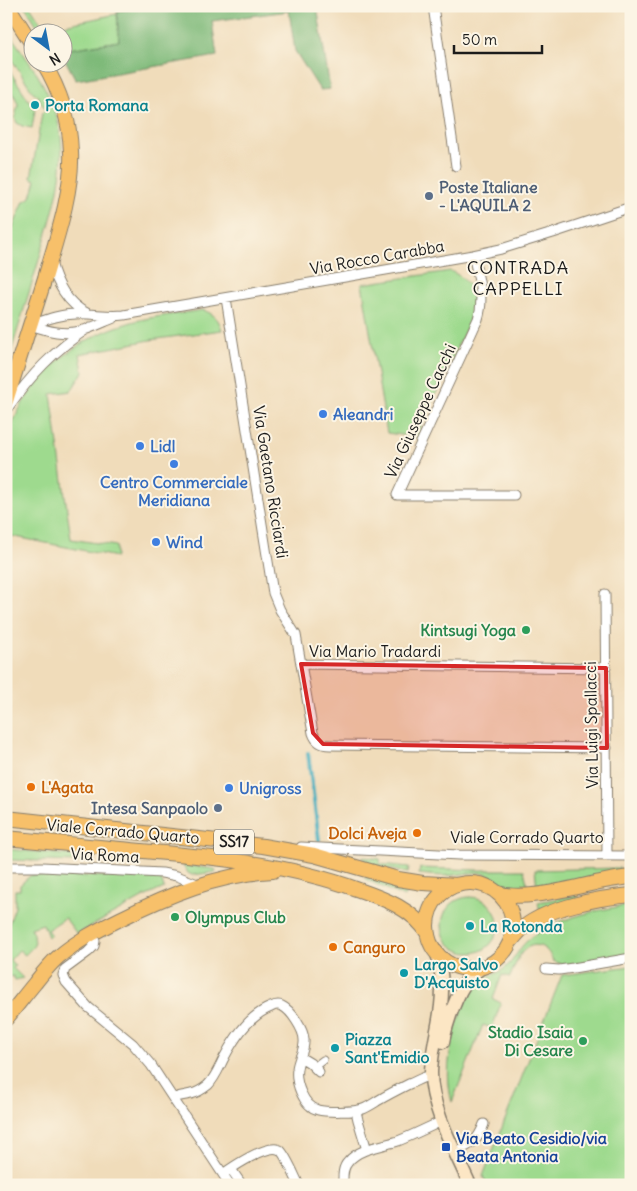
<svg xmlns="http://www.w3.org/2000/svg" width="637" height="1191" viewBox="0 0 637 1191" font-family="Delius,sans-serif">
  <rect width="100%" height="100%" fill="#fcf5e5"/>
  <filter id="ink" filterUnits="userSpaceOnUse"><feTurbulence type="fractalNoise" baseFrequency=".02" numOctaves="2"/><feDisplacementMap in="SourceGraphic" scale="10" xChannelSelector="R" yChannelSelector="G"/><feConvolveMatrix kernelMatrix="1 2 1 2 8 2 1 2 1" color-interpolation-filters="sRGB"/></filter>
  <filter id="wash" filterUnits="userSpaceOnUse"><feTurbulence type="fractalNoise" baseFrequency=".0096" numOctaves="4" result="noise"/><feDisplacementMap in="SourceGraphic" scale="20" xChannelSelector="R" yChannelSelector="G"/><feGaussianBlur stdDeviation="1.12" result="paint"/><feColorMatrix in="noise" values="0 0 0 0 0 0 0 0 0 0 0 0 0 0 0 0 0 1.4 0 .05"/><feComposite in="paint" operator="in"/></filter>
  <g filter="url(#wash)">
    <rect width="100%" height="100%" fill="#f0dcba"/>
    <path fill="#9eda8e" stroke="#5d7b55" d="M25 6H30L45 29 117 14 119 41 63 50 62 32H41Z
      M6 29C26 57 49 87 58 121 70 169 51 217 38 263 27 298 17 333 6 368V244L24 201 31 197 36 180 31 178 42 113 46 110 37 95 33 92 6 51Z
      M6 65 35 110 32 128 22 126 17 123 15 118 18 104 13 92 6 81Z
      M450 271C463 276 475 288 475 303 475 306 473 311 472 315L416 437 387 433 362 284Z
      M203 310C214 314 219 319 222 330L150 340 80 354 83 372 71 391 51 394 71 539 116 546V557L6 535V443C23 382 70 339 132 322 154 316 179 314 203 310Z
      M6 849 79 856 82 859 80 862H78L6 860Z
      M364 857 380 859V864L409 867 408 873C395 870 372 867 362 858Z
      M183 865 215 869 216 872 192 875 188 873Z
      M420 868 479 870H524L528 888C505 891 500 877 481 873 471 872 463 874 454 875 443 877 430 875 419 874Z
      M620 868V871L560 884 537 887 535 870Z
      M31 875 138 877 160 876 164 888 144 897 77 934 65 918 47 930 51 935 48 937 43 924 31 928C36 945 38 942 25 955L19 950 10 960 15 966 13 968 23 978 15 980 13 976 6 978V932L15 907V890H20V885Z
      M366 877 407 888 406 893 404 897 365 879Z
      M578 895V898L540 911 539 907 538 902Z
      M442 925a28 28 0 1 1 56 0a28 28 0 1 1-56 0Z
      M631 905V954L572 964H561L553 961C547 944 531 939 520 955 516 962 513 970 510 977L502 975 493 999 501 1003 492 1028 483 1025 452 1102C443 1069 452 1032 466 1001 469 996 471 989 476 985 483 976 497 975 505 968 515 960 518 949 527 941 551 919 599 909 631 905Z
      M631 966V1185H487L483 1176 562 975Z"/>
    <path fill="#7eba79" stroke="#4d6b4a" d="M154 6H317L330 89 320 90 295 51 289 11 212 21 217 56 76 80 63 56V50L119 41 117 11Z"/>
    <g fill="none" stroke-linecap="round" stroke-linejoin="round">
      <path stroke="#41aebf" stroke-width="4" d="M308 753 319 840"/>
    </g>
  </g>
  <g filter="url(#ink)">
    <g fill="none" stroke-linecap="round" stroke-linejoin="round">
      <defs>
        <path id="pedestrian" d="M314 1067 323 1060"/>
        <path id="minor" d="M433 6 456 166
          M473 255C478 277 485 297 478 319L397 495H514
          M51 262C56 282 67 304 87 313
          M226 298 273 593 280 610 296 635 301 664
          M30 325C45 320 60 314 76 314 92 313 107 317 124 315L473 255 501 249 553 233 631 207
          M30 325C48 331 65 336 84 330 94 327 104 322 114 318
          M6 410C32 374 53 351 90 327
          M605 594 607 856
          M606 668 301 664 313 733C316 742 321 745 330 745L607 748
          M301 847 459 855 631 856
          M6 867H42L162 873 177 876 200 885
          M92 934 95 941 94 946 88 952 65 969 63 975 66 982 88 1007 133 1044 151 1065 230 1185
          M546 969 559 970 573 968 631 958
          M300 1057 310 1063 319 1072
          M174 1099C179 1095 185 1096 191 1094 197 1093 203 1089 208 1085 216 1077 220 1065 225 1056 235 1037 250 1015 271 1007 275 1005 278 1004 282 1006 291 1010 304 1030 304 1040 305 1050 298 1059 297 1069 295 1082 303 1106 318 1110 326 1112 355 1112 363 1109 368 1107 374 1103 379 1100 389 1094 399 1089 409 1084 417 1081 422 1077 430 1076
          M356 1111 358 1120 367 1150
          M455 1152C471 1145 478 1141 484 1124
          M231 1169 242 1185
          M223 1174C233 1167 268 1143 280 1150 286 1155 295 1177 299 1185
          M343 1185C343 1177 342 1168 348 1162 359 1148 382 1146 398 1141 413 1135 427 1128 442 1121"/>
        <path id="secondary" d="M437 953C444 979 443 999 438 1025 435 1041 431 1058 431 1074 431 1109 456 1153 470 1185
          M443 1042C446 1024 457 992 469 978 472 974 477 971 481 968"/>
        <path id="primary" d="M8 6 32 44
          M6 401C19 360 32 319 45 278 56 240 73 191 71 152 70 120 60 90 43 62
          M6 818 263 846 314 855 398 879 423 883 458 885
          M6 838C44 842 82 845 120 849 201 856 282 862 359 890 385 899 413 909 428 934
          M427 926a43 43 0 1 1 86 0a43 43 0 1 1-86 0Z
          M496 892C520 903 574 887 600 882 610 880 620 878 631 877
          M511 941C515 937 519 931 524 927 549 907 599 898 631 895
          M6 1019C16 1007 25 995 35 983 42 974 49 965 58 957 77 941 98 930 120 919 168 895 219 874 273 871"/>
      </defs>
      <use href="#pedestrian" stroke="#867c6b" stroke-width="9"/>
      <use href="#minor" stroke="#867c6b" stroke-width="11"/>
      <use href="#secondary" stroke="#867c6b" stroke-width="15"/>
      <use href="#primary" stroke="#867c6b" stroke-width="16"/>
      <use href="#pedestrian" stroke="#fff" stroke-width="7"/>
      <use href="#minor" stroke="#fff" stroke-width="9"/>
      <use href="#secondary" stroke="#fce6c4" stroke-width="12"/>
      <use href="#primary" stroke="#f7c06b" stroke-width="14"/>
    </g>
  </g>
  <path fill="#d62828" fill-opacity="0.2" stroke="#d62828" stroke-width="4" stroke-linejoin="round" d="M301 664 606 668 607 748 323 744 313 733Z"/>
  <g fill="#0f9aa8" stroke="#fcf5e5" stroke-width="2">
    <circle cx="35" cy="105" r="5"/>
    <circle cx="470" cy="926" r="5"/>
    <circle cx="404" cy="973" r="5"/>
    <circle cx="335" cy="1048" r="5"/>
  </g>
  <g fill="#5c6f8a" stroke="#fcf5e5" stroke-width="2">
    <circle cx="429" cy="196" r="5"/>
    <circle cx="218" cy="808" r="5"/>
  </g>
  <g fill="#3f7fe0" stroke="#fcf5e5" stroke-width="2">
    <circle cx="323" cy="414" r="5"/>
    <circle cx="140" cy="446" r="5"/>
    <circle cx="174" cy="464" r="5"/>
    <circle cx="156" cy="542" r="5"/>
    <circle cx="229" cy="788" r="5"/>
  </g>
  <g fill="#2e9e5b" stroke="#fcf5e5" stroke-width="2">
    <circle cx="526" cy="630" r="5"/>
    <circle cx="175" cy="917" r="5"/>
    <circle cx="583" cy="1041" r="5"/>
  </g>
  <g fill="#e8710a" stroke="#fcf5e5" stroke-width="2">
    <circle cx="31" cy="787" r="5"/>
    <circle cx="417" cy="833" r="5"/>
    <circle cx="333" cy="947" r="5"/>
  </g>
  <rect fill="#1a4fb4" stroke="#fcf5e5" stroke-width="2" x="441" y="1142" width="10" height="10" rx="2.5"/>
  <g text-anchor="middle" stroke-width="4" stroke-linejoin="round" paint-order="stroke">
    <rect fill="#fcf5e5" stroke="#5f5d58" stroke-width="1" x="214" y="829.5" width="40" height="25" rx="4"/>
    <g font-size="15" font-weight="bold" fill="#1c1c1c">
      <text x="234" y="847">SS17</text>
    </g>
    <g font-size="16" font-weight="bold" fill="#0d838f" stroke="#fcf5e5" text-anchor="start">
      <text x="45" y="111">Porta Romana</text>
      <text x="480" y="932">La Rotonda</text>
      <text x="414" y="970">Largo Salvo<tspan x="414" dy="18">D'Acquisto</tspan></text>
      <text x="345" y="1045">Piazza<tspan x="345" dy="18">Sant'Emidio</tspan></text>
    </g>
    <g font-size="16" font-weight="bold" fill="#4e5e75" stroke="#fcf5e5" text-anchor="start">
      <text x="439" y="193">Poste Italiane<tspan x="439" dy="18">- L'AQUILA 2</tspan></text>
      <text x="208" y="814" text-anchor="end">Intesa Sanpaolo</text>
    </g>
    <g font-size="16" fill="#1c1c1c" stroke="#fcf5e5">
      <text transform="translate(377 257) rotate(-10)" y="6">Via Rocco Carabba</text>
      <text transform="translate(420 411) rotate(-65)" y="6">Via Giuseppe Cacchi</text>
      <text transform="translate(271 482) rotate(81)" y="6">Via Gaetano Ricciardi</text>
      <text x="375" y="657">Via Mario Tradardi</text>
      <text transform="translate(591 725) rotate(-91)" y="6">Via Luigi Spallacci</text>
      <text transform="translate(123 831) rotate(5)" y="6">Viale Corrado Quarto</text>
      <text x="527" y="843">Viale Corrado Quarto</text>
      <text transform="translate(105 855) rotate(3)" y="6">Via Roma</text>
    </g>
    <g font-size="16" font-weight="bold" fill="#366cbe" stroke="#fcf5e5" text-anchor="start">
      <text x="333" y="420">Aleandri</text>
      <text x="150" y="452">Lidl</text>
      <text x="174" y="488" text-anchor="middle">Centro Commerciale<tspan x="174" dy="18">Meridiana</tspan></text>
      <text x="166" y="548">Wind</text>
      <text x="239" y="794">Unigross</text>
    </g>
    <g font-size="16" font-weight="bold" fill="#27864d" stroke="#fcf5e5" text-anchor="end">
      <text x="516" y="636">Kintsugi Yoga</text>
      <text x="185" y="923" text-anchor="start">Olympus Club</text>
      <text x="573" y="1038">Stadio Isaia<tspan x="573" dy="18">Di Cesare</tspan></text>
    </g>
    <g font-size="16" font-weight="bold" fill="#c56008" stroke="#fcf5e5" text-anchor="start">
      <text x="41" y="793">L'Agata</text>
      <text x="407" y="839" text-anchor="end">Dolci Aveja</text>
      <text x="343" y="953">Canguro</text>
    </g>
    <g font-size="16" font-weight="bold" fill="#164399" stroke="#fcf5e5" text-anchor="start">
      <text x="456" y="1144">Via Beato Cesidio/via<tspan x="456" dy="18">Beata Antonia</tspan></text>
    </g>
    <g font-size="18" letter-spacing="1" fill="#1c1c1c" stroke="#fcf5e5">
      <text x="518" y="274">CONTRADA<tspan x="518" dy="21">CAPPELLI</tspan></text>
    </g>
  </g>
  <rect width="637" height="1191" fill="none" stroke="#fcf5e5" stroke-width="25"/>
  <g transform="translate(48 48) rotate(148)"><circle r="24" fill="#fcf5e5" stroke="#a29e95"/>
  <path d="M0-4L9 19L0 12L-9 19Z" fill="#1f6fb2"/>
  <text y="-8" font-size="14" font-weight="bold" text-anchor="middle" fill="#1c1c1c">N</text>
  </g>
  <path d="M454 45v8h88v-8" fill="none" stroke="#1c1c1c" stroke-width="2.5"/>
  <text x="462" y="45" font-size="15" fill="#1c1c1c" stroke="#fcf5e5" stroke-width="4" paint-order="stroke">50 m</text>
</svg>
